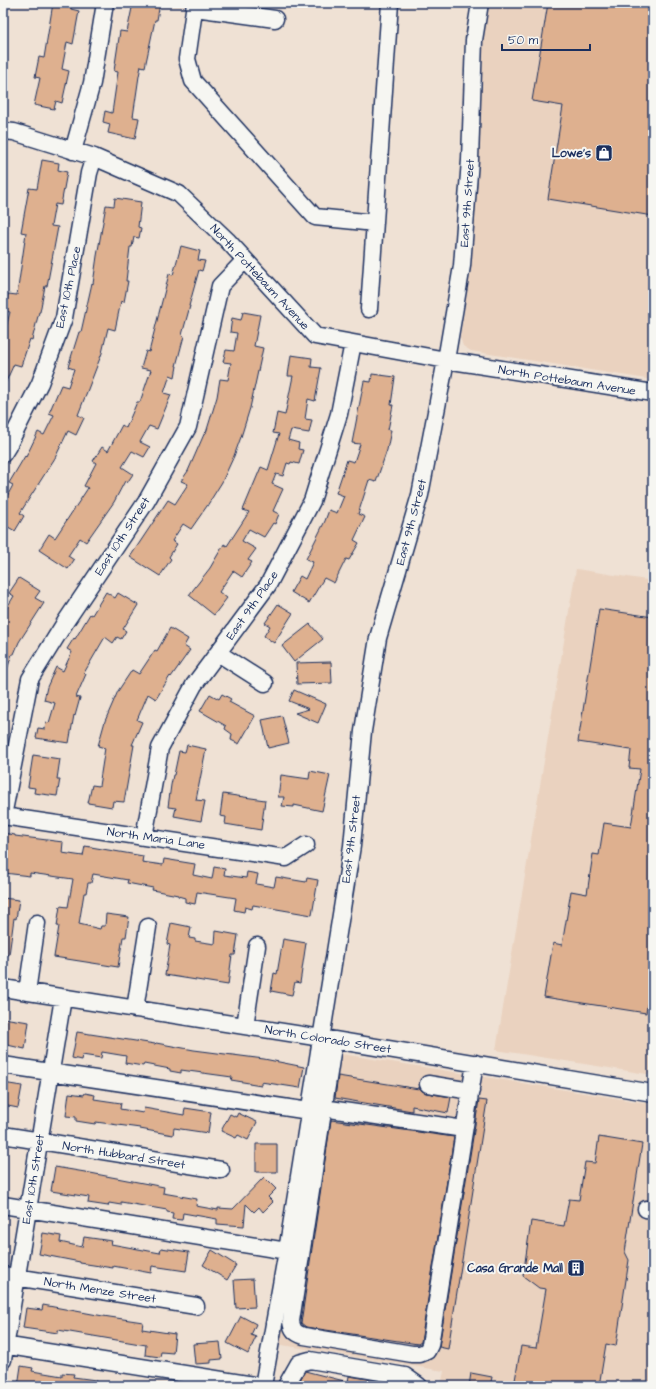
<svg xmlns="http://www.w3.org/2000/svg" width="656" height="1389" viewBox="0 0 656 1389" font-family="'Architects Daughter',sans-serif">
  <rect width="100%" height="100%" fill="#efe1d4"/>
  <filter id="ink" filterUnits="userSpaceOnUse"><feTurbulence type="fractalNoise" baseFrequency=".025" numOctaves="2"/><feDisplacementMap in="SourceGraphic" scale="8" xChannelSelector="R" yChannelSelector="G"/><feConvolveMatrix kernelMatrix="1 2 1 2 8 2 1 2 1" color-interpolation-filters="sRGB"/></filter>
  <g filter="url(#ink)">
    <path fill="#ead2bf" d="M487 3H653V380L471 351 463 346 460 337 469 279 474 223 482 45Z
      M576 569 653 581V1075L496 1050Z
      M323 1051 653 1104V1386H441L444 1371 276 1344Z"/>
    <path fill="#deb08f" stroke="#1b2f5e" d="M53 3H72L71 9 79 11 73 44 67 42 62 69 69 71 62 103 56 101 54 109 34 105 40 78 35 77 39 57 44 58Z
      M133 3H160L157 20H155L145 67 141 66 139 76 133 117 139 118 135 139 108 133 110 124 103 122 105 111 112 113 118 72 114 71 120 31 127 32Z
      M548 3H653V216L548 199 563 106 532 101Z
      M42 160 59 163 58 170 67 172 61 205 55 204 51 226 58 227 47 286H45L40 312H39L32 340 30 339 21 366 14 364 3 388V339L10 312 5 311 8 294 17 295 26 233 21 232 29 188 37 189Z
      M115 198 141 202 138 227 141 228 139 238 134 237 132 247H130L126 281H128L124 302 121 301 115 330 108 328 102 353 78 415 84 418 76 435 68 431 55 458 20 513 24 516 15 531 3 524V504L13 485 9 483 25 456 26 457 38 432 44 435 54 415 49 413 61 385 68 387 74 369 68 367 79 332H81L92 283 93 284 97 256 106 205 114 206Z
      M181 246 200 251 198 260 205 261 202 271 199 270 189 306H190L182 335 184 336 176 366H177L175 377 170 375 164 393 171 395 157 429 149 426 140 442 150 447 144 457 132 451 122 467 133 474 127 483 125 481 114 502 86 542 80 538 68 556 74 560 68 569 39 550 49 534 55 538 88 488 84 486 96 463 93 461 102 447 108 451 122 425 126 428 137 402H140L151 370 141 368 146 351 149 352 169 274 173 275Z
      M243 312 260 315 254 346 263 348 250 408 241 437 234 456 222 482 207 506 191 529 183 524 172 541 177 544 169 557 171 559 160 576 130 557 168 500 175 504 188 484 181 481 188 471 205 432 206 433 217 397 220 379 228 380 231 363 223 362 226 350 234 351 237 333 230 332 232 318 241 320Z
      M291 355 312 358 311 367 321 368 315 401 308 399 305 419 312 420 309 433 291 430 288 440 299 443 298 449 303 450 299 464 291 462 290 464 287 463 283 476 276 474 272 484 283 489 273 511 279 514 275 524 273 523 264 537 249 529 242 541 256 549 248 560 252 562 242 577 233 571 219 592 227 598 214 615 189 595 210 568 224 544 227 546 249 512 243 510 261 467 268 470 279 434 273 433 277 413 285 415 293 376H288Z
      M372 374 395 377 391 405H393L388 430H391L387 450 376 482 369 480 358 514 365 517 354 540 359 543 349 560 346 559 334 583 324 578 309 603 291 592 300 576 305 579 313 562 306 559 325 521 329 510 337 513 344 496 336 493 347 460 354 462 360 444 352 443 364 381 371 382Z
      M19 578 40 591 35 598 44 603 19 642 14 654H12L5 676H3V614L14 596 9 593Z
      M106 592 115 598 118 593 138 605 123 629 126 631 121 639 117 637 113 643 105 637 84 673 86 674 76 697 80 698 75 716 74 715 69 743 36 738 38 728 45 729 46 722 49 723 55 703 44 700 47 687 56 667 63 671 72 652 67 649 74 638 75 639 90 614 92 615Z
      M278 604 293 613 274 643 264 636 270 626 265 623Z
      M599 609 653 617V965L646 1013 544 997 553 943 562 945 571 891 587 894 593 854 599 855 604 823 631 827 640 769 629 768 631 750 578 742Z
      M310 624 323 639 294 662 282 646Z
      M170 628 188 639 184 646 190 650 171 677 170 676 156 699 148 694 137 720 142 722 132 745H134L124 802 113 801 112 807 88 803 92 785 99 786 105 748 98 746 105 721 118 691 132 670 139 674 155 650 157 651Z
      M331 662 332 683 297 684 296 663Z
      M294 690 326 704 318 723 295 713 309 709 289 701Z
      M210 694 219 699 222 694 231 699 229 702 255 716 239 744 231 740 232 734 225 729 226 726 200 711Z
      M282 716 289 743 268 748 262 720Z
      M187 745 206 749 196 800 205 801 201 821 174 816 176 808 168 807 171 785 173 775H174L179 751 185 752Z
      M33 755 60 759 57 779H60L57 796 34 793 35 788 28 787Z
      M310 771 330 775 322 811 294 805V807L282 806 284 797H278L281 775 309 779Z
      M223 794 265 800 261 830 225 824 226 817 220 816Z
      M3 833 15 835V836L63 842 62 853 83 856 85 846 143 856 142 862 163 865 164 859 195 864 193 875 212 879 214 867 225 869 224 875 246 878 247 872 258 874 256 884 274 887 276 877 306 882 307 878 318 880 312 915 253 905 252 909 245 907 244 912 234 910 236 898 197 892 195 904 185 902V898L178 896V895L152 890 153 888 127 883 128 880 93 874 91 883H88L86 893H84L79 924 100 929 101 926H105L106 914 129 917 126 937H123L118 967 54 957 59 926H57L60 906 68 907 73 879 30 873V876L4 873 5 869H3Z
      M3 898 19 900 16 919 14 918 9 955 3 954Z
      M171 923 191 927 189 938 195 939V941L215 944 216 931 238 935 235 955H232L228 985 165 975 170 945 167 944Z
      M283 939 306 943 300 983 295 982 292 995 271 991 274 973 277 974Z
      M3 1018 29 1022 25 1049 3 1044Z
      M77 1032 155 1044 156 1043 194 1050 264 1059 304 1067 300 1088 261 1082V1086L249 1084V1083L231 1080 232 1077 181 1070V1073L170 1071V1069L144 1064 143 1066 125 1063 126 1056 102 1052 101 1058 82 1055 81 1060 72 1058Z
      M338 1076 419 1089V1087L422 1091 426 1093 451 1097 448 1113 412 1106V1111L335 1098Z
      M3 1083 22 1086 18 1108 3 1105Z
      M69 1093 84 1095 85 1093 95 1095 94 1099 121 1103 120 1109 143 1113 144 1108 184 1115 185 1108 211 1112 208 1133 174 1128 173 1135 140 1129V1128L96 1122 95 1124 76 1121V1117L66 1116Z
      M479 1100 487 1101 448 1349 439 1347Z
      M238 1113 257 1122 248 1140 238 1135 236 1138 221 1131 230 1114 236 1117Z
      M331 1120 454 1137 421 1342 418 1344 306 1327 301 1323Z
      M599 1137 642 1144 625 1252 629 1260 616 1346 606 1344 599 1386H514L521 1346 536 1348 546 1289 539 1288 523 1276 531 1221 564 1226 569 1199 579 1200 585 1162 595 1163Z
      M256 1144H277V1172H256Z
      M55 1167 85 1172 164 1187 163 1193 197 1199 196 1206 218 1210V1208L233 1209 264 1177 276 1189 268 1197 273 1202 263 1212 259 1207 254 1212 246 1204 244 1226 217 1224V1219L183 1213 182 1220 172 1219 173 1213 167 1212V1210L121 1202V1205L109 1203 108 1206 88 1203 89 1197 51 1191Z
      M43 1233 61 1236 60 1242 82 1247 84 1237 112 1241 111 1244 160 1253 161 1248 189 1252 186 1271 152 1266 151 1273 113 1266V1268L80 1263V1262L39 1254Z
      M212 1250 236 1265 227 1280 203 1265Z
      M253 1279 255 1307 236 1308 234 1280Z
      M43 1305 103 1316 143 1322 142 1329 175 1334 173 1353 161 1352 160 1357 145 1355 146 1345 58 1330V1333L23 1328 26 1308 42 1310Z
      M241 1316 256 1324 251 1335 256 1337 248 1354 227 1343Z
      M220 1342 222 1359 211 1360V1363L195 1364 193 1344Z
      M21 1366 33 1368 32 1371 62 1376V1373L74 1374 73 1377 96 1380V1386H18Z
      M305 1371 348 1382 349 1376 385 1382V1386H307L298 1384Z
      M471 1373 492 1377 490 1386H469Z"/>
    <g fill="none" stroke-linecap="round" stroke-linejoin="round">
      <defs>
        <path id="minor" d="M195 3 187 59 193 81 315 217 375 223
          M195 8 275 19
          M3 131 14 132 94 157 179 194 227 240 315 336 446 360 653 393
          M73 151 92 83 105 3
          M369 309 390 3
          M3 454 8 446 40 383 64 318 89 173 94 157
          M218 653 265 683
          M3 816 30 679 66 621 146 502 188 427 220 286 245 260
          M3 816 286 858 306 845
          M144 837 160 748 194 685 268 585 312 501 339 414 353 343
          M3 988 334 1040 653 1093
          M27 992 37 923
          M135 1009 148 927
          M245 1026 257 946
          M334 1040 291 1321C292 1330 295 1333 304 1336L412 1354H420L427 1351 430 1345 475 1063
          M3 1065 309 1111
          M428 1084 471 1091
          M323 1108 464 1129
          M3 1135 221 1170
          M3 1205 287 1251
          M646 1209 653 1210
          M3 1275 196 1306
          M3 1345 260 1386
          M3 1360 63 998
          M263 1386 287 1251 352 846 363 731 378 638 420 495 446 360 462 266 470 160 474 40 480 3
          M286 1386 299 1363 310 1360 405 1376 419 1386"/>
      </defs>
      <use href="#minor" stroke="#1b2f5e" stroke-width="19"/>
      <use href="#minor" stroke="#f6f6f2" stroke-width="16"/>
    </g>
  </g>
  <defs>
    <symbol id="shop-square" viewBox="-11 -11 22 22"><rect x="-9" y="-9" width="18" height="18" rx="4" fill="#1b2f5e" stroke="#f6f6f2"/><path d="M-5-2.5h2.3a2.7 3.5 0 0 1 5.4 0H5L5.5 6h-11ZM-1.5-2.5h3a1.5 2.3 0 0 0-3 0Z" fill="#fff"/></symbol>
    <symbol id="building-square" viewBox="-11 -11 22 22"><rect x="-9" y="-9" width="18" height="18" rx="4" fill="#1b2f5e" stroke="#f6f6f2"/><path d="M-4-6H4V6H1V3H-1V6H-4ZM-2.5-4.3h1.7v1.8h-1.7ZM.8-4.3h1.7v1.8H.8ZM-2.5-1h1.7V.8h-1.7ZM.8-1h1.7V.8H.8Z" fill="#fff"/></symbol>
  </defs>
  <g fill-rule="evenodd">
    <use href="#shop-square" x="594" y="143" width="20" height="20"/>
    <use href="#building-square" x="566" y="1258" width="20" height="20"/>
  </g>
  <g text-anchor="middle" stroke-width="4" stroke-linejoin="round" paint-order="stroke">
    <g font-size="12" font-weight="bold" fill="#1b2f5e" stroke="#f6f6f2" text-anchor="end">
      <text x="591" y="157">Lowe's</text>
      <text x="563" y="1272">Casa Grande Mall</text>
    </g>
    <g font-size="12" fill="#1b2f5e" stroke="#f6f6f2">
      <text transform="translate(467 203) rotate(-86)" y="4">East 9th Street</text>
      <text transform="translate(260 277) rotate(47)" y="4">North Pottebaum Avenue</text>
      <text transform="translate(68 287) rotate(-78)" y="4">East 10th Place</text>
      <text transform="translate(567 380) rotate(9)" y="4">North Pottebaum Avenue</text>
      <text transform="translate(411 522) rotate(-75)" y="4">East 9th Street</text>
      <text transform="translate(122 536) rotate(-57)" y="4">East 10th Street</text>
      <text transform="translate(252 605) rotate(-55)" y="4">East 9th Place</text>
      <text transform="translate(156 838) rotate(8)" y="4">North Maria Lane</text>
      <text transform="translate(351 839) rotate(-83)" y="4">East 9th Street</text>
      <text transform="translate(328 1039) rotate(9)" y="4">North Colorado Street</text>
      <text transform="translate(124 1155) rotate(9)" y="4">North Hubbard Street</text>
      <text transform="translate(33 1179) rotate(-81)" y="4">East 10th Street</text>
      <text transform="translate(100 1290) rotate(9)" y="4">North Menze Street</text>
    </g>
  </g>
  <rect width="656" height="1389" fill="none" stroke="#f6f6f2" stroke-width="16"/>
  <rect x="8" y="8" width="640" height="1373" fill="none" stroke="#1b2f5e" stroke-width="1.5" filter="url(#ink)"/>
  <path d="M502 44v6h88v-6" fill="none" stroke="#1b2f5e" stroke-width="2"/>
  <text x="508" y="44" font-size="12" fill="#1b2f5e" stroke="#f6f6f2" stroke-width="3" paint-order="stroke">50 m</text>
</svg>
